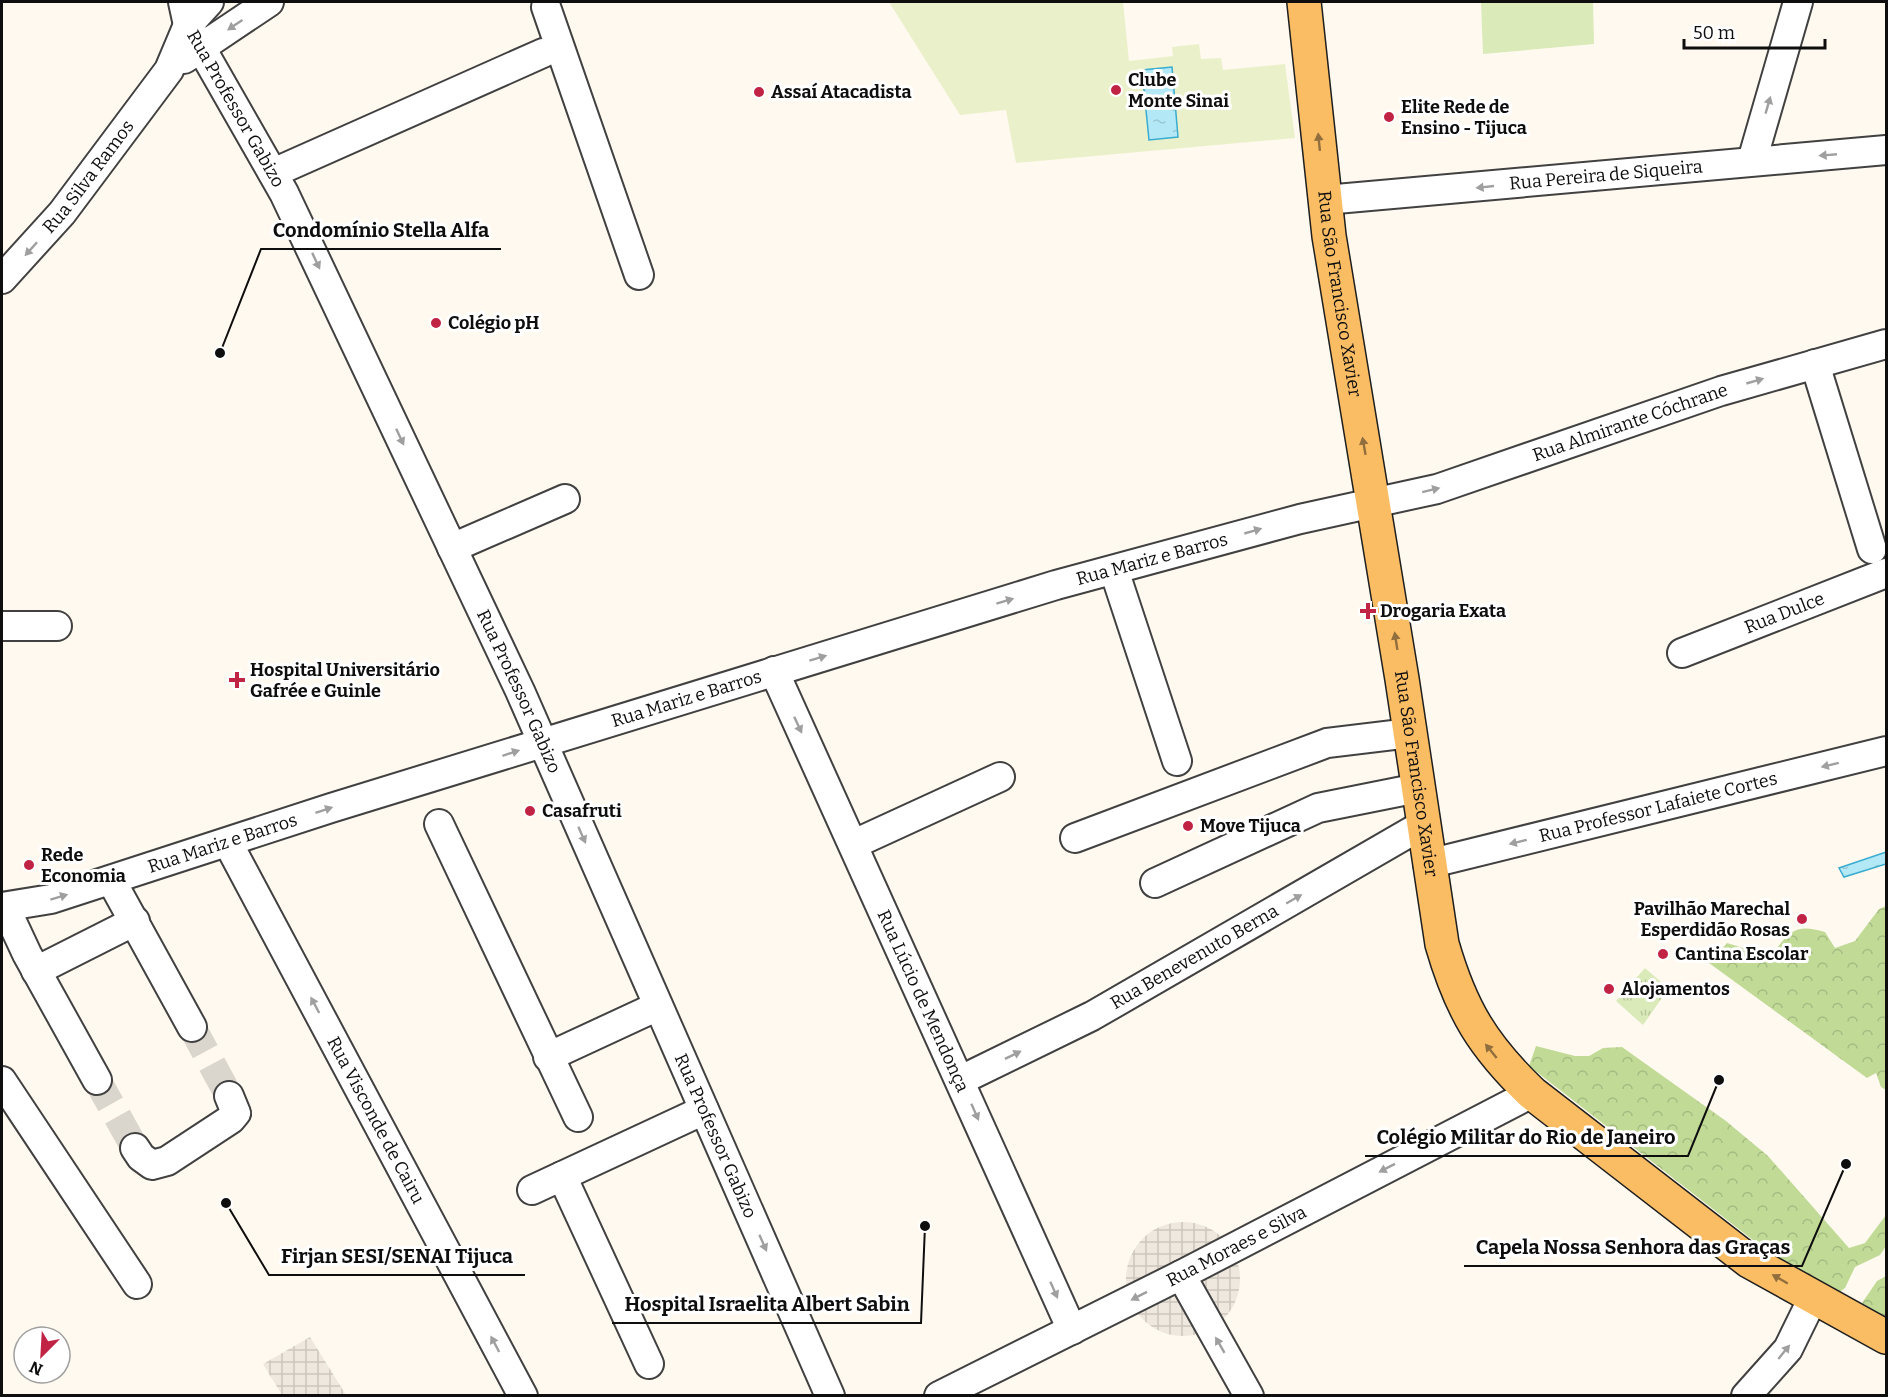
<svg xmlns="http://www.w3.org/2000/svg" width="1888" height="1397" viewBox="0 0 1888 1397" font-family="Bitter,serif">
  <defs>
    <pattern id="forest-crowns" width="20" height="18" patternUnits="userSpaceOnUse" patternTransform="scale(1.5)"><rect width="20" height="18" fill="#c1db97"/><path d="M2 6a3 3 0 1 1 6 0M12 15a3 3 0 1 1 6 0" fill="none" stroke="#a5bb81"/></pattern>
    <pattern id="park-tufts" width="24" height="20" patternUnits="userSpaceOnUse" patternTransform="scale(1.5)"><rect width="24" height="20" fill="#daeab8"/><path d="M3 7l-1-3M5 7V3M7 7l1-3M15 17l-1-3M17 17v-4M19 17l1-3" fill="none" stroke="#bac89d"/></pattern>
    <pattern id="plaza-grid" width="8" height="8" patternUnits="userSpaceOnUse" patternTransform="scale(1.5)"><rect width="8" height="8" fill="#efe8de"/><path d="M0 4h8M4 0v8" fill="none" stroke="#ccc6bd"/></pattern>
    <pattern id="water-ripples" width="26" height="14" patternUnits="userSpaceOnUse" patternTransform="scale(1.5)"><rect width="26" height="14" fill="#b3e9f7"/><path d="M2 4q2-2 4 0t4 0M15 11q2-2 4 0t4 0" fill="none" stroke="#99c7d3"/></pattern>
  </defs>
  <rect width="100%" height="100%" fill="#fff9ef"/>
  <path fill="#daeab8" d="M1481 2H1593L1594 44 1483 54Z"/>
  <path fill="url(#forest-crowns)" d="M1886 906V1090L1881 1087 1876 1073 1867 1078 1709 963 1727 943 1753 951H1775C1790 929 1799 924 1825 932L1835 948 1855 941 1879 909Z
    M1536 1046 1575 1056H1589L1603 1048 1622 1047 1726 1121 1768 1156 1849 1248 1865 1243 1886 1215V1246L1880 1255 1855 1267 1845 1288 1836 1295 1776 1258 1529 1066Z
    M1886 1276V1317L1862 1303 1877 1281Z"/>
  <path fill="url(#park-tufts)" d="M1645 968 1661 982 1666 992 1643 1025 1616 1001Z"/>
  <path fill="#eaf1ca" d="M889 2H1123L1129 61 1173 56 1172 47 1199 44 1201 59 1221 58 1223 70 1285 64 1295 138 1016 163 1006 110 960 115Z"/>
  <path fill="url(#plaza-grid)" d="M1126 1279a57 57 0 1 1 114 0a57 57 0 1 1-114 0Z
    M310 1337 346 1395H282L263 1364Z"/>
  <path fill="url(#water-ripples)" stroke="#39acd0" stroke-width="1.5" d="M1172 67 1178 137 1149 140 1142 70Z
    M1886 852V864L1844 877 1839 868Z"/>
  <g fill="none" stroke-linecap="round" stroke-linejoin="round">
    <path stroke="#dbd6cd" stroke-width="28" stroke-dasharray="28 14" stroke-linecap="butt" d="M192 1027 229 1096
      M97 1080 135 1148"/>
    <defs>
      <g id="minor">
        <path id="s1" d="M183 2 188 25 284 193 520 691 830 1396"/>
        <path d="M546 7 639 275"/>
        <path d="M184 59 269 2"/>
        <path d="M1752 161 1798 2"/>
        <path d="M273 173 543 53"/>
        <path id="s2" d="M1325 200 1886 150"/>
        <path id="s3" d="M2 279 62 213 169 70 188 25 209 2"/>
        <path d="M1815 364 1872 549"/>
        <path d="M452 548 565 499"/>
        <path d="M1114 570 1177 761"/>
        <path d="M2 626H57"/>
        <path id="s4" d="M1682 653 1886 573"/>
        <path id="s5" d="M774 671 1072 1330"/>
        <path d="M439 824 578 1117"/>
        <path d="M1075 838 1327 743 1410 733"/>
        <path id="s6" d="M228 843 523 1396"/>
        <path d="M854 844 1000 777"/>
        <path id="s7" d="M1428 864 1886 751"/>
        <path d="M111 880 192 1027"/>
        <path d="M1155 883 1318 808 1418 788"/>
        <path id="s8" d="M2 907 51 899 331 808 1056 585 1300 519 1437 489 1721 391 1886 344"/>
        <path d="M5 907 27 954 97 1080"/>
        <path d="M36 971 135 921"/>
        <path d="M548 1057 658 1006"/>
        <path id="s9" d="M961 1080 1092 1016 1424 824"/>
        <path d="M2 1081 137 1284"/>
        <path d="M135 1148 141 1157 152 1165 167 1161 231 1119 236 1113 229 1096"/>
        <path d="M562 1176 649 1364"/>
        <path d="M532 1190 704 1110"/>
        <path d="M1181 1275 1249 1396"/>
        <path id="s10" d="M939 1396 1181 1275 1532 1093"/>
        <path d="M1746 1396 1788 1349 1813 1298"/>
      </g>
      <g id="major">
        <path id="s11" d="M1304 2 1329 236 1402 679 1442 944C1461 1010 1483 1046 1532 1093L1749 1261 1886 1337"/>
      </g>
    </defs>
    <use href="#minor" stroke="#414141" stroke-width="32"/>
    <use href="#major" stroke="#1f1f1f" stroke-width="36"/>
    <use href="#minor" stroke="#fff" stroke-width="28"/>
    <use href="#major" stroke="#fbbd64" stroke-width="33"/>
  </g>
  <defs><path id="oneway-solid" d="M-6-.8H1V-3.2L6.5 0L1 3.2V.8H-6Z" transform="scale(1.5)"/></defs>
  <g fill="#9f9f9f">
    <use href="#oneway-solid" transform="translate(235 25) rotate(146)"/>
    <use href="#oneway-solid" transform="translate(1768 105) rotate(-74)"/>
    <use href="#oneway-solid" transform="translate(1828 155) rotate(175)"/>
    <use href="#oneway-solid" transform="translate(1485 187) rotate(174)"/>
    <use href="#oneway-solid" transform="translate(31 249) rotate(132)"/>
    <use href="#oneway-solid" transform="translate(316 261) rotate(65)"/>
    <use href="#oneway-solid" transform="translate(1755 381) rotate(-16)"/>
    <use href="#oneway-solid" transform="translate(400 437) rotate(65)"/>
    <use href="#oneway-solid" transform="translate(1431 490) rotate(-14)"/>
    <use href="#oneway-solid" transform="translate(1253 531) rotate(-16)"/>
    <use href="#oneway-solid" transform="translate(1005 601) rotate(-17)"/>
    <use href="#oneway-solid" transform="translate(818 658) rotate(-17)"/>
    <use href="#oneway-solid" transform="translate(798 725) rotate(65)"/>
    <use href="#oneway-solid" transform="translate(511 753) rotate(-18)"/>
    <use href="#oneway-solid" transform="translate(1830 765) rotate(166)"/>
    <use href="#oneway-solid" transform="translate(324 810) rotate(-18)"/>
    <use href="#oneway-solid" transform="translate(582 835) rotate(66)"/>
    <use href="#oneway-solid" transform="translate(1518 842) rotate(166)"/>
    <use href="#oneway-solid" transform="translate(59 897) rotate(-17)"/>
    <use href="#oneway-solid" transform="translate(1294 899) rotate(-30)"/>
    <use href="#oneway-solid" transform="translate(315 1005) rotate(-118)"/>
    <use href="#oneway-solid" transform="translate(1013 1055) rotate(-26)"/>
    <use href="#oneway-solid" transform="translate(975 1112) rotate(66)"/>
    <use href="#oneway-solid" transform="translate(1387 1168) rotate(153)"/>
    <use href="#oneway-solid" transform="translate(763 1243) rotate(66)"/>
    <use href="#oneway-solid" transform="translate(1054 1290) rotate(66)"/>
    <use href="#oneway-solid" transform="translate(1139 1296) rotate(153)"/>
    <use href="#oneway-solid" transform="translate(495 1344) rotate(-118)"/>
    <use href="#oneway-solid" transform="translate(1220 1345) rotate(-120)"/>
    <use href="#oneway-solid" transform="translate(1784 1352) rotate(-51)"/>
  </g>
  <g fill="#906e3d">
    <use href="#oneway-solid" transform="translate(1319 142) rotate(-96)"/>
    <use href="#oneway-solid" transform="translate(1364 446) rotate(-100)"/>
    <use href="#oneway-solid" transform="translate(1396 641) rotate(-99)"/>
    <use href="#oneway-solid" transform="translate(1491 1051) rotate(-129)"/>
    <use href="#oneway-solid" transform="translate(1780 1279) rotate(-150)"/>
  </g>
  <g fill="#c12345" stroke="#fff" stroke-width="2">
    <circle cx="1116" cy="90" r="6"/>
    <circle cx="759" cy="92" r="6"/>
    <circle cx="1389" cy="117" r="6"/>
    <circle cx="436" cy="323" r="6"/>
    <path d="M1365 602h6v6h6v6h-6v6h-6v-6h-6v-6h6z"/>
    <path d="M234 671h6v6h6v6h-6v6h-6v-6h-6v-6h6z"/>
    <circle cx="530" cy="811" r="6"/>
    <circle cx="1188" cy="826" r="6"/>
    <circle cx="29" cy="865" r="6"/>
    <circle cx="1802" cy="919" r="6"/>
    <circle cx="1663" cy="954" r="6"/>
    <circle cx="1609" cy="989" r="6"/>
  </g>
  <g text-anchor="middle" stroke-width="6" stroke-linejoin="round" paint-order="stroke">
    <g font-size="18" font-weight="bold" fill="#0e0e0e" stroke="#fff" text-anchor="start">
      <text x="1128" y="86">Clube<tspan x="1128" dy="21">Monte Sinai</tspan></text>
      <text x="771" y="98">Assaí Atacadista</text>
      <text x="1401" y="113">Elite Rede de<tspan x="1401" dy="21">Ensino - Tijuca</tspan></text>
      <text x="448" y="329">Colégio pH</text>
      <text x="1380" y="617">Drogaria Exata</text>
      <text x="250" y="676">Hospital Universitário<tspan x="250" dy="21">Gafrée e Guinle</tspan></text>
      <text x="542" y="817">Casafruti</text>
      <text x="1200" y="832">Move Tijuca</text>
      <text x="41" y="861">Rede<tspan x="41" dy="21">Economia</tspan></text>
      <text x="1790" y="915" text-anchor="end">Pavilhão Marechal<tspan x="1790" dy="21">Esperdidão Rosas</tspan></text>
      <text x="1675" y="960">Cantina Escolar</text>
      <text x="1621" y="995">Alojamentos</text>
    </g>
    <g font-size="18" fill="#0e0e0e" stroke="#fff">
      <text dy="6" stroke="none"><textPath href="#s1" startOffset="120">Rua Professor Gabizo</textPath></text>
      <text dy="6" stroke="none"><textPath href="#s2" startOffset="282">Rua Pereira de Siqueira</textPath></text>
      <text dy="6" stroke="none"><textPath href="#s3" startOffset="134">Rua Silva Ramos</textPath></text>
      <text dy="6" stroke="none"><textPath href="#s11" startOffset="294">Rua São Francisco Xavier</textPath></text>
      <text dy="6" stroke="none"><textPath href="#s8" startOffset="1700">Rua Almirante Cóchrane</textPath></text>
      <text dy="6" stroke="none"><textPath href="#s8" startOffset="1202">Rua Mariz e Barros</textPath></text>
      <text dy="6" stroke="none"><textPath href="#s4" startOffset="110">Rua Dulce</textPath></text>
      <text dy="6" stroke="none"><textPath href="#s1" startOffset="768">Rua Professor Gabizo</textPath></text>
      <text dy="6" stroke="none"><textPath href="#s8" startOffset="716">Rua Mariz e Barros</textPath></text>
      <text dy="6" stroke="none"><textPath href="#s11" startOffset="780">Rua São Francisco Xavier</textPath></text>
      <text dy="6" stroke="none"><textPath href="#s7" startOffset="237">Rua Professor Lafaiete Cortes</textPath></text>
      <text dy="6" stroke="none"><textPath href="#s8" startOffset="230">Rua Mariz e Barros</textPath></text>
      <text dy="6" stroke="none"><textPath href="#s9" startOffset="264">Rua Benevenuto Berna</textPath></text>
      <text dy="6" stroke="none"><textPath href="#s5" startOffset="362">Rua Lúcio de Mendonça</textPath></text>
      <text dy="6" stroke="none"><textPath href="#s6" startOffset="314">Rua Visconde de Cairu</textPath></text>
      <text dy="6" stroke="none"><textPath href="#s1" startOffset="1254">Rua Professor Gabizo</textPath></text>
      <text dy="6" stroke="none"><textPath href="#s10" startOffset="333">Rua Moraes e Silva</textPath></text>
    </g>
  </g>
  <path fill="none" stroke="#0e0e0e" stroke-width="2" d="M220 353L261 249H501M1719 1080L1688 1156H1365M1846 1164L1802 1266H1464M226 1203L269 1275H525M925 1226L921 1323H612"/>
  <g fill="#0e0e0e" stroke="#fff" stroke-width="2">
    <circle cx="220" cy="353" r="6"/>
    <circle cx="1719" cy="1080" r="6"/>
    <circle cx="1846" cy="1164" r="6"/>
    <circle cx="226" cy="1203" r="6"/>
    <circle cx="925" cy="1226" r="6"/>
  </g>
  <g font-size="20" text-anchor="middle" font-weight="bold" fill="#0e0e0e" stroke="#fff" stroke-width="6" stroke-linejoin="round" paint-order="stroke">
    <text x="381" y="237">Condomínio Stella Alfa</text>
    <text x="1526" y="1144">Colégio Militar do Rio de Janeiro</text>
    <text x="1633" y="1254">Capela Nossa Senhora das Graças</text>
    <text x="397" y="1263">Firjan SESI/SENAI Tijuca</text>
    <text x="767" y="1311">Hospital Israelita Albert Sabin</text>
  </g>
  <rect width="1888" height="1397" fill="none" stroke="#0e0e0e" stroke-width="6"/>
  <g transform="translate(42 1355) rotate(204)"><circle r="28" fill="#ffffff" stroke="#9f9f9f" stroke-width="1.5"/>
  <path d="M0-4.5L10 22L0 15L-10 22Z" fill="#c12345"/>
  <text y="-9" font-size="16" font-weight="bold" text-anchor="middle" fill="#0e0e0e">N</text>
  </g>
  <path d="M1684 39v9h141v-9" fill="none" stroke="#0e0e0e" stroke-width="3"/>
  <text x="1693" y="39" font-size="18" fill="#0e0e0e" stroke="#ffffff" stroke-width="4.5" paint-order="stroke">50 m</text>
</svg>
